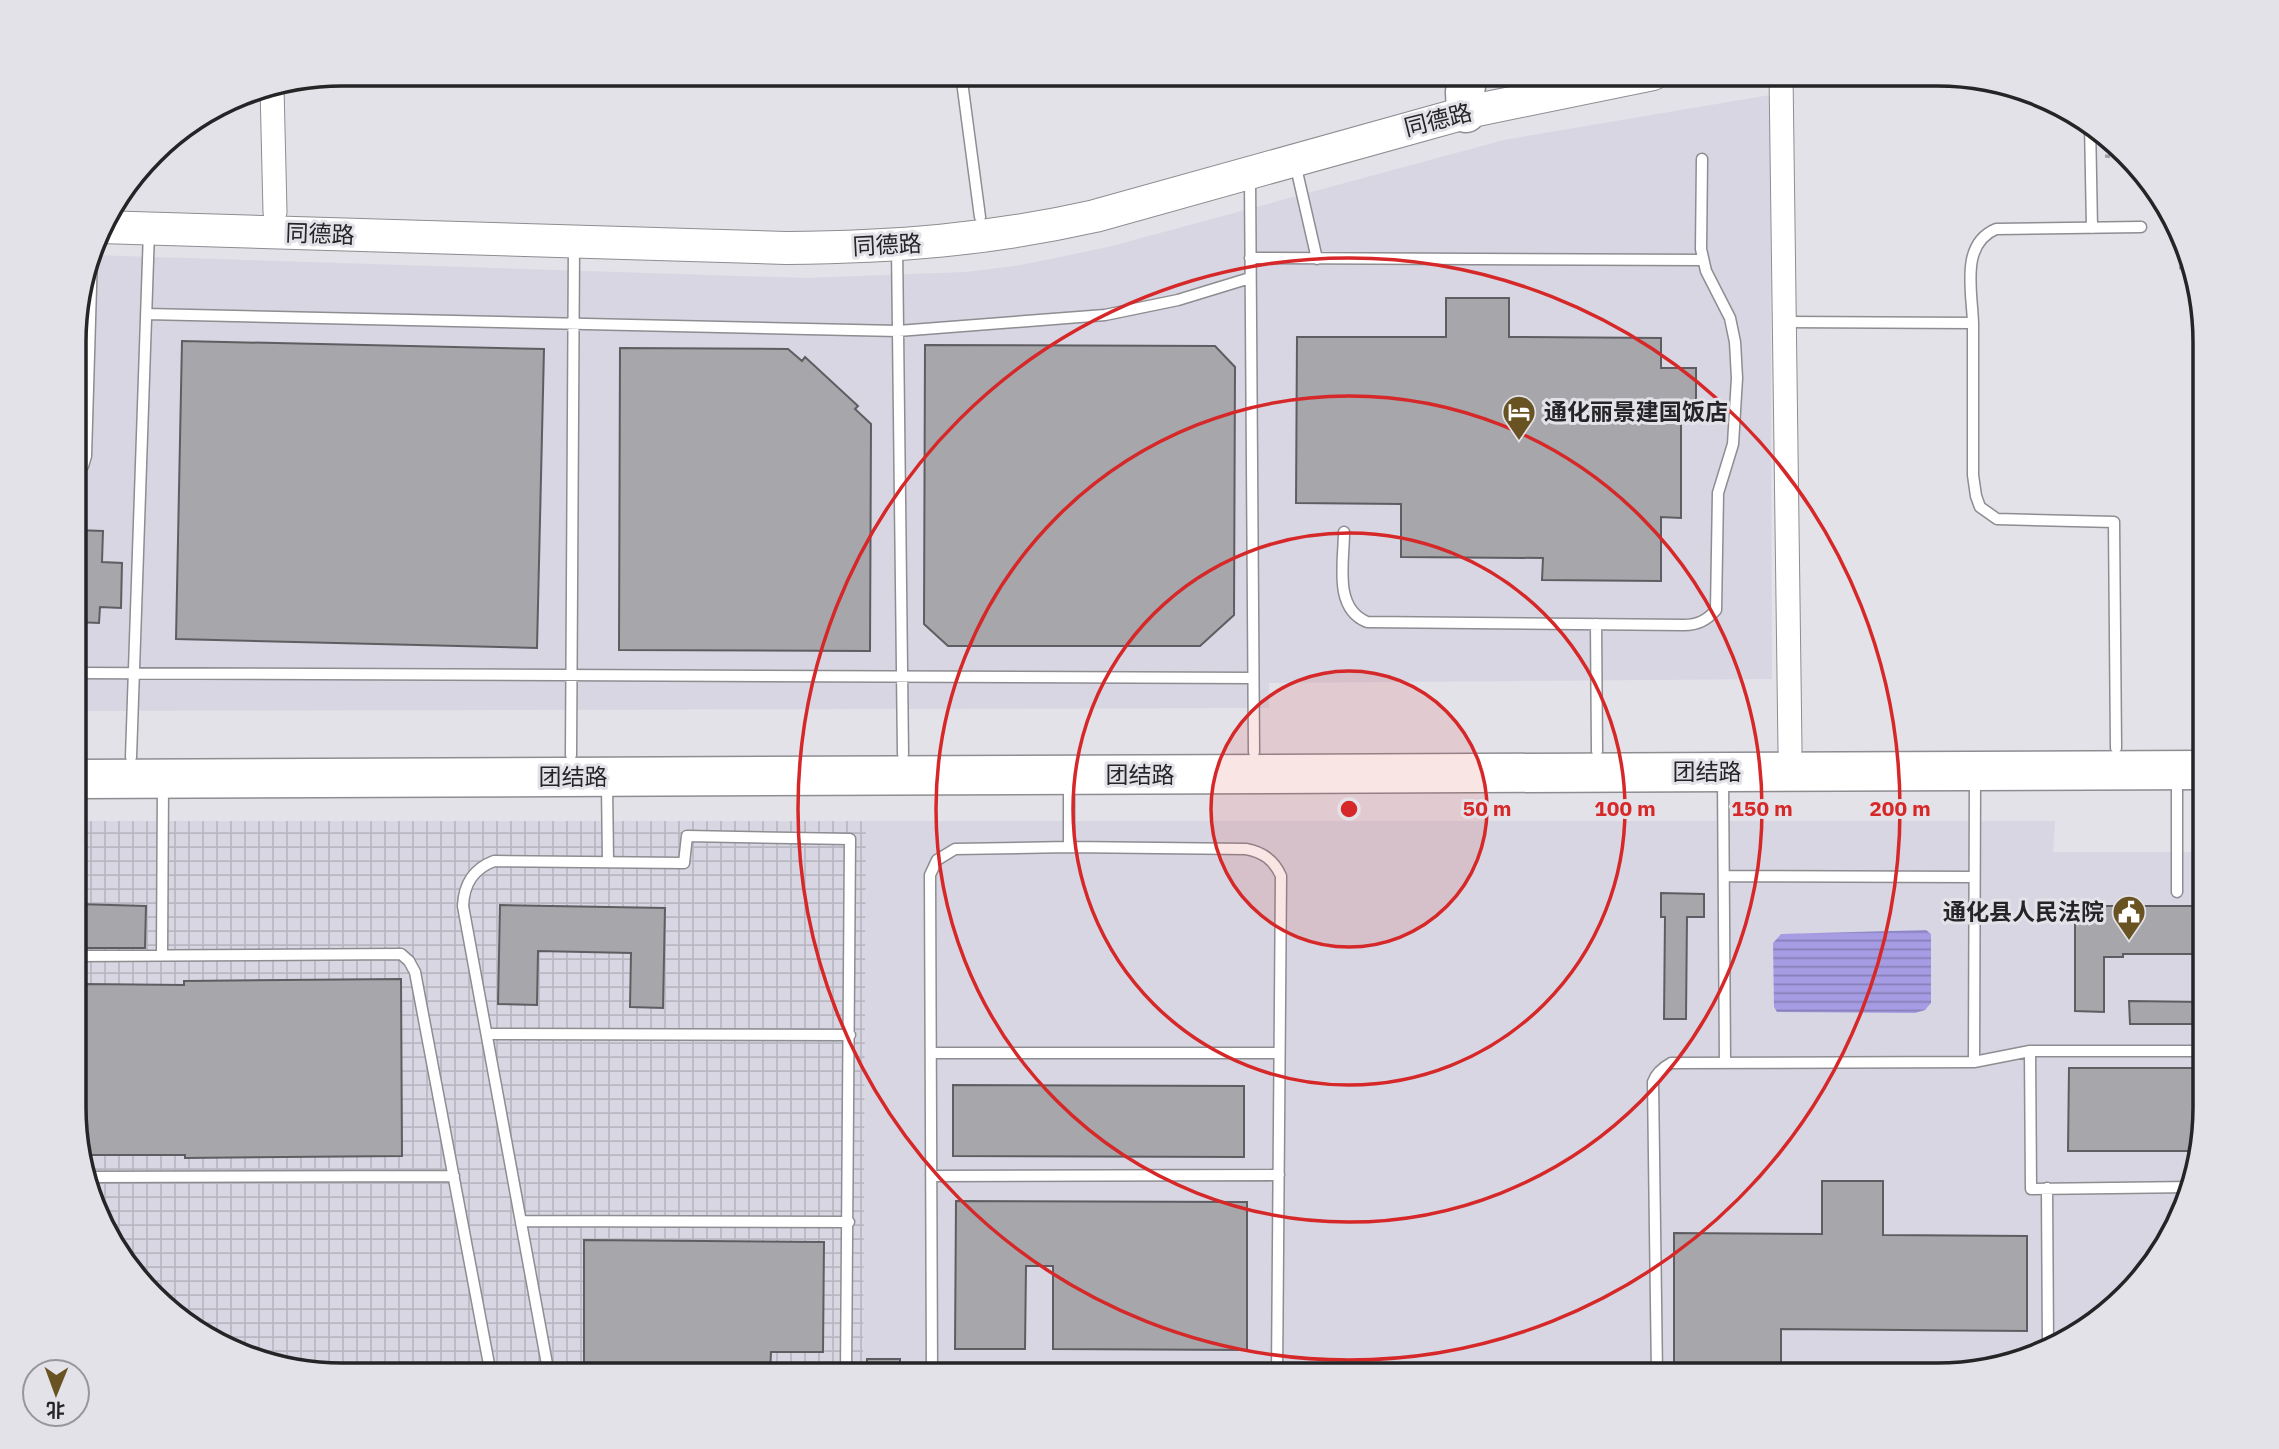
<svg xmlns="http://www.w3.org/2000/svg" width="2279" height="1449" viewBox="0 0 2279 1449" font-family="'IBM Plex Sans','Noto Sans SC',sans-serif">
  <defs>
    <pattern id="industrial-grid" width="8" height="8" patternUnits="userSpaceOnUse" patternTransform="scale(1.75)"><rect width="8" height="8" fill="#d7d6e2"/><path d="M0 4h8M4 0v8" fill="none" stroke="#b8b8c2"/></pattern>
    <pattern id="water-rules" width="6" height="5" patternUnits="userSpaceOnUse" patternTransform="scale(1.75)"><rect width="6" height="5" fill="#a69ce3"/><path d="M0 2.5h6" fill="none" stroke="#877fb8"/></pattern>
  </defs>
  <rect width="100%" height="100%" fill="#e3e2e8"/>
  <path fill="#d7d6e2" d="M1770 95 1772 679 1269 683V708L76 711V307L91 255 806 278 966 272 1021 265 1108 247 1504 140Z
    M866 821H2055L2053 852H2205V1125L2191 1193 2161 1256 2071 1340 1955 1375H863Z"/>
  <path fill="url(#industrial-grid)" d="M76 821H866L863 1375H341L256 1361 193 1331 110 1242 76 1142Z"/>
  <path fill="url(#water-rules)" d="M1926 930 1931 934V1003L1925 1010 1915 1013 1777 1012 1774 1007 1773 943 1781 934Z"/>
  <path fill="#a6a6ab" stroke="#5e5e62" stroke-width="2" d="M1446 298H1509V337L1661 338V368H1696V417H1681V518L1661 517V581L1542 580 1543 558 1401 557V504L1296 503 1297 337H1446Z
    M182 341 544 349 537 648 176 639Z
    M925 345 1215 346 1235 367 1234 615 1200 646H948L924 624Z
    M620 348 788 349 802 361 805 357 858 406 855 409 871 424 870 651 619 650Z
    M76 530 103 531 102 562 122 563 121 608 100 607 99 623 76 622Z
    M1661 893 1704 894V917H1687L1686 1019H1664L1665 917H1661Z
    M76 904 146 906 145 948H76Z
    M500 905 665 908 663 1008 630 1007 631 953 538 951 537 1005 498 1004Z
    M2075 906H2205V954H2123V957H2104V1012L2075 1011Z
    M401 979 402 1156 185 1158V1155H85L86 984 184 985V981Z
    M2129 1001 2205 1002V1024H2130Z
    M2069 1068H2205V1125L2200 1151H2068Z
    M953 1085 1244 1086V1157L953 1156Z
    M1822 1181H1883V1235L2027 1236V1331L1781 1329V1375H1674V1233L1822 1234Z
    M956 1201 1247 1202V1350L1053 1349V1266H1026L1025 1349H955Z
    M584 1240 824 1242 823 1352H771L770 1375H584Z
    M867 1359H900V1375H867Z"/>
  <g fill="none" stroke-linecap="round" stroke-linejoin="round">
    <defs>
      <path id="lane" d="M961 74 980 217
        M2090 123 2092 228
        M1295 163 1317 259
        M1250 177 1254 752
        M897 246 903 754
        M1250 258 1703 260
        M146 314 898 331 1105 315 1178 300 1250 278
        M1784 322 1973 323V475L1976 496 1980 507 1997 519 2114 522 2116 748
        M1973 323C1972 291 1960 244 1996 229L2141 227
        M76 473 83 466 86 456 92 253
        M1344 532C1344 562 1333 608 1367 622L1684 625C1698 625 1707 620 1716 610L1718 493 1733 444 1737 378 1735 342 1730 318 1706 271 1701 249 1702 159
        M1596 624 1597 751
        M76 673 1253 678
        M571 755 574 244
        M131 757 149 231
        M2177 776V892
        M1723 778 1725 1063
        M1069 780V847
        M607 785 608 862
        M1724 876 1974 877
        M162 955 163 783
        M76 956 401 954 409 961 415 972 491 1375
        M487 1034 850 1035
        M2030 1051 2031 1189 2193 1187
        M931 1053H1279
        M1974 1062 1975 778
        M931 1176 1279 1175
        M88 1177 454 1176
        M2047 1188 2048 1347
        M521 1221 849 1222
        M311 1370 490 1369
        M549 1375 463 906C464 884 473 869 494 861L684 863 687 836 850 839 846 1375
        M932 1375 930 875 937 860 955 849 1069 847 1246 849C1263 852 1274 860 1281 876L1277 1375
        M1657 1375 1653 1082C1656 1073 1662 1068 1671 1063L1974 1062 2030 1051H2205
        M1837 1375V1373H1963"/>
      <path id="street" d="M1781 74 1790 750
        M272 87 275 212"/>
      <path id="secondary" d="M100 227 786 248C895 247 988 240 1095 216L1472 111 1653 74"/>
      <path id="highway" d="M1466 113 1465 92 1468 74
        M76 779 2205 770"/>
    </defs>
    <use href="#lane" stroke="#8d8d92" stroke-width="13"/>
    <use href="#street" stroke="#8d8d92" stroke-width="25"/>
    <use href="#secondary" stroke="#8d8d92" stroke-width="34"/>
    <use href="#highway" stroke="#8d8d92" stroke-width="41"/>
    <path stroke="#a3a2a7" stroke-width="3.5" stroke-dasharray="5 3.5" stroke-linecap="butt" d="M2105 156 2124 158
      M2179 268 2188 267"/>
    <use href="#lane" stroke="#fff" stroke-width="10"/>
    <use href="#street" stroke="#fff" stroke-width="23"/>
    <use href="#secondary" stroke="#fff" stroke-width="32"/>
    <use href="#highway" stroke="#fff" stroke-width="38"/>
  </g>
  <circle cx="1349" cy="809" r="138" fill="#d62828" fill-opacity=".12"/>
  <g fill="none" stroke="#d62828" stroke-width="3.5">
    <circle cx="1349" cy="809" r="138"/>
    <circle cx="1349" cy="809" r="276"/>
    <circle cx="1349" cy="809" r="413"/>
    <circle cx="1349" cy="809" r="551"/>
  </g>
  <defs>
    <symbol id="hotel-pin" viewBox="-11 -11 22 30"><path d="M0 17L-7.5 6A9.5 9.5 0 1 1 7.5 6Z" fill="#6a5323" stroke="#e3e2e8"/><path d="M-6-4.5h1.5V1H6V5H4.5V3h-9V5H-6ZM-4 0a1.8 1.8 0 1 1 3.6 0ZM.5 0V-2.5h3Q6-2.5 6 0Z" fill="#fff"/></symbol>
    <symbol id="civic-pin" viewBox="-11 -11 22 30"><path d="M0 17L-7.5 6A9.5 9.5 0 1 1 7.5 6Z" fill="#6a5323" stroke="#e3e2e8"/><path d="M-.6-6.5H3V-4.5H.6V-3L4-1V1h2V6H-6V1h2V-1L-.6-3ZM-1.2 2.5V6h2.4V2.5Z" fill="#fff"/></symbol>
  </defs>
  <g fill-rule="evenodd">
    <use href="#hotel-pin" x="1500" y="393" width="38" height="52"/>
    <use href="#civic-pin" x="2110" y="893" width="38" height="52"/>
  </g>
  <g text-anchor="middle" stroke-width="6" stroke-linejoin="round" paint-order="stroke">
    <g font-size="23" fill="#252527" stroke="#e3e2e8">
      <text transform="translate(1438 120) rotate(-14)" y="8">同德路</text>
      <text transform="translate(320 234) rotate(2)" y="8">同德路</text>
      <text transform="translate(887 245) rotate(-3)" y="8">同德路</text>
      <text x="1707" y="780">团结路</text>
      <text x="1140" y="783">团结路</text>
      <text x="573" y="785">团结路</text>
    </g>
    <g font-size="23" font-weight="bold" fill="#252527" stroke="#e3e2e8" text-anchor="start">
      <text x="1544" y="420">通化丽景建国饭店</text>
      <text x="2104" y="920" text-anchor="end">通化县人民法院</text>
    </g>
  </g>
  <path d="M0 0H2279V1449H0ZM342 86H1937A256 256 0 0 1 2193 342V1107A256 256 0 0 1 1937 1363H342A256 256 0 0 1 86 1107V342A256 256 0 0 1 342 86Z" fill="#e3e2e8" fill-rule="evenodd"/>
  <path fill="none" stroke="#252527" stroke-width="3.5" d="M342 86H1937A256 256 0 0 1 2193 342V1107A256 256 0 0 1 1937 1363H342A256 256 0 0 1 86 1107V342A256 256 0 0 1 342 86Z"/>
  <circle cx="1349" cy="809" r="10" fill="#d62828" stroke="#e3e2e8" stroke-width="3.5"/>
  <g font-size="21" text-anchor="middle" font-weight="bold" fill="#d62828" stroke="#e3e2e8" stroke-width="6" stroke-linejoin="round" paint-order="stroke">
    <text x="1487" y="816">50 m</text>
    <text x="1625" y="816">100 m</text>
    <text x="1762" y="816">150 m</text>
    <text x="1900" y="816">200 m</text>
  </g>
  <g transform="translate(56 1393) rotate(181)"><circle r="33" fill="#e3e2e8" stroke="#97969b" stroke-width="2"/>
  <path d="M0-5L12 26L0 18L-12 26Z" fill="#6a5323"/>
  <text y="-10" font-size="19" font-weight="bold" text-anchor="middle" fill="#252527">北</text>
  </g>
</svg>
